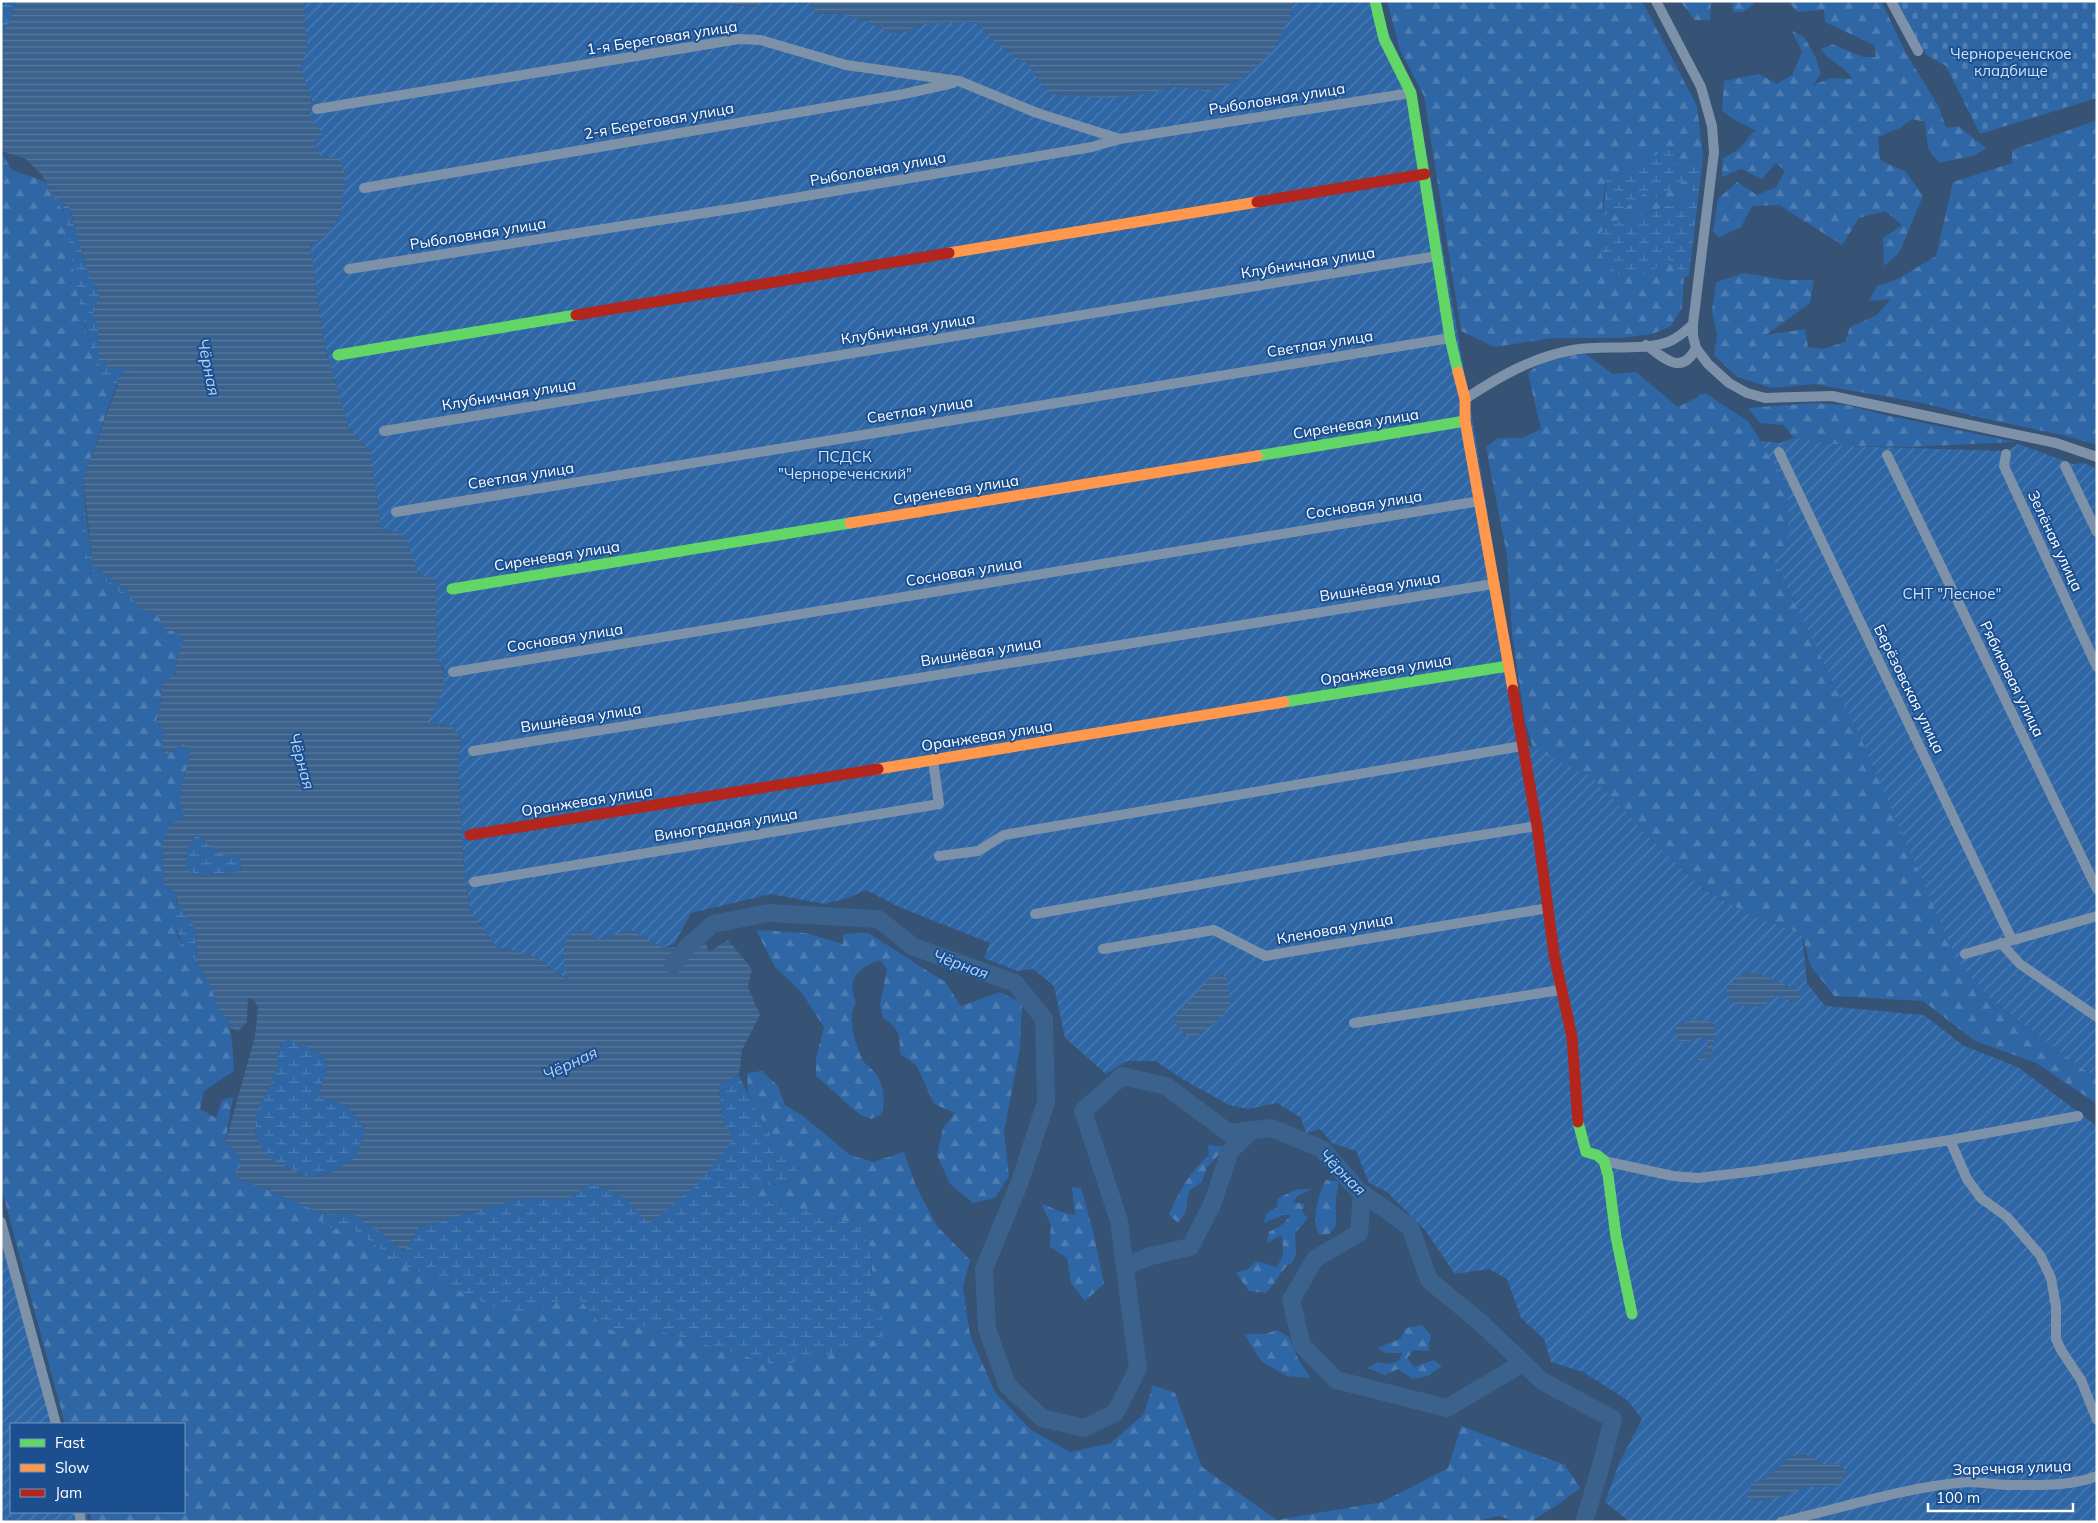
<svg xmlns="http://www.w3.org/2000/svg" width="2098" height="1523" viewBox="0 0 2098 1523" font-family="Mulish,sans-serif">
  <defs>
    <pattern id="forest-firs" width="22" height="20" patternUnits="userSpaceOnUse" patternTransform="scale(1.25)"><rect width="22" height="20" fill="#2f66a5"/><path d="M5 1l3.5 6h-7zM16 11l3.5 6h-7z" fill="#4e7db2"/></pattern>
    <pattern id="wetland-marsh" width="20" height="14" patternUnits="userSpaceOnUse" patternTransform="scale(1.25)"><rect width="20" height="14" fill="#2f66a5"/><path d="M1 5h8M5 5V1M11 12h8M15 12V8" fill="none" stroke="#4e7db2"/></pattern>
    <pattern id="cemetery-stones" width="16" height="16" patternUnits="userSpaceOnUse" patternTransform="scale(1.25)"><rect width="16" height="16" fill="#2f66a5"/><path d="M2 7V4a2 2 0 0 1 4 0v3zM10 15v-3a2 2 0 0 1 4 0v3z" fill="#4e7db2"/></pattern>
    <pattern id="garden-furrows" width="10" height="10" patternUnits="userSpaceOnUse" patternTransform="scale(1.25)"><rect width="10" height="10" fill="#2f66a5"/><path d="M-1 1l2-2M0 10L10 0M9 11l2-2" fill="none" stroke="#4e7db2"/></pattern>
    <pattern id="water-rules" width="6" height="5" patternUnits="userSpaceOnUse" patternTransform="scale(1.25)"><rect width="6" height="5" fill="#3b618d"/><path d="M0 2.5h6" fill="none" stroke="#58799e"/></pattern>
  </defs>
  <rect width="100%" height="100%" fill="#365274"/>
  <path fill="url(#forest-firs)" d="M1387 1H1642L1697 106 1703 157 1676 167V161L1685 147 1606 180 1601 216 1624 209 1645 193 1659 198 1682 181 1691 183 1692 196 1631 220 1613 221 1649 274 1667 258 1684 277 1682 308 1671 326 1652 334 1620 338H1554L1494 347 1461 331 1424 96 1400 50Z
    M1680 1H1711L1710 20H1695Z
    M1732 1H1753V5L1743 12H1733Z
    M1787 1H1881L1906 53 1939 107 1946 128 1958 126 1986 148 1976 155 1939 163 1928 148 1925 122 1912 119 1900 128 1878 137 1880 160 1906 172 1923 196 1899 253 1884 266 1883 238 1902 225 1885 211 1859 218 1842 245 1779 205 1752 206 1741 227 1718 238 1713 230 1718 199 1737 182 1757 195 1776 187 1785 171 1776 163 1762 179 1741 169 1722 177 1723 158 1738 150 1755 130 1738 122 1722 111 1724 81 1759 74 1777 84 1792 75 1802 52 1792 31 1804 37 1815 56 1821 74 1813 85 1831 78 1852 79C1845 65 1829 63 1821 49L1832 44 1863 57H1876L1874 45 1825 22 1824 10 1798 12Z
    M2097 120V445L2067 436 1986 419 1922 403 1814 384 1772 388 1737 377 1714 355 1717 335 1712 311 1716 282 1744 273 1786 280H1814L1810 303 1766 335 1805 329 1808 347 1823 349 1845 342 1850 327 1877 315 1891 299 1869 301 1877 286 1898 279 1936 256 1953 182 2012 163V150Z
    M12 170 44 181 65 215 76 287 87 336 96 366 105 380 116 386 83 480 85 507 81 523 90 569 137 606 159 617 165 630 173 631 184 640 178 655 174 676 163 682 160 706 156 722C166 729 163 733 162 744 161 748 164 752 165 756L183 744 190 750 189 764 184 775 185 817 162 844 164 886 176 892 177 936 199 966 212 989 218 1009 228 1020 232 1040 234 1071 204 1091 200 1109 216 1118 222 1100 233 1097 225 1144 233 1148 243 1164 233 1174 241 1180 261 1187 323 1214V1221L313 1229 352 1228 400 1263 527 1314 551 1303 577 1296 602 1326H642L779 1366 838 1352 891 1333 869 1298C873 1278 875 1248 861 1231 847 1216 767 1202 744 1197L751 1187 781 1184 801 1174 778 1149 748 1095 747 1073 762 1071 778 1086 785 1105 803 1116 850 1155 873 1162 904 1152 916 1186 937 1226 970 1260 963 1287 970 1335 995 1392 1030 1429 1070 1452 1111 1443 1144 1414 1153 1385 1175 1393 1202 1467 1277 1520 1382 1502 1448 1468 1461 1426 1565 1465 1580 1488 1556 1506 1530 1522H1518L1499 1516 1472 1522H92L89 1512H184V1424H65L1 1187V187Z
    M1584 353 1613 374 1636 372 1678 407 1705 393 1749 422 1788 487V544L1771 555 1990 999 2097 1079V1104L2036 1063 1975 1041 1923 1001 1834 996 1810 965 1802 934 1746 913 1701 887 1646 834 1559 763 1533 748 1525 722 1512 634 1507 556 1486 447 1498 438H1522L1541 429 1528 374C1541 358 1564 356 1584 353Z
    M1813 403 1847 405 1885 415 2016 442 1909 447 1847 446 1794 438 1784 425 1760 423 1748 408Z
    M756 930 806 933 843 944V934L868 933 945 982 961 1006 1000 992 1022 1003 1020 1048 1004 1132 1009 1176 995 1198 973 1203 950 1184 937 1155 943 1128 955 1113 934 1104 917 1066 900 1054C900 1035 900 1029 883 1018L880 1005 887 969 880 960C858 968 846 979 856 1003 846 1017 856 1045 862 1059 865 1065 872 1068 876 1074 884 1085 886 1102 881 1115L871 1119 860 1115 816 1076V1059L824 1027 801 992 775 967Z
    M1208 1145 1226 1147 1207 1167 1202 1182 1189 1191 1185 1214 1178 1223 1169 1215C1178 1192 1190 1172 1209 1155Z
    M1326 1180 1339 1181 1336 1197V1225L1330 1234 1319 1235C1311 1219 1318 1195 1326 1180Z
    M1072 1187 1081 1188 1093 1231 1104 1284 1085 1301 1071 1283 1067 1258 1050 1247 1051 1225 1041 1203 1061 1212 1075 1215Z
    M1298 1189H1312L1298 1196 1293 1202 1305 1204 1302 1212 1308 1218 1295 1233 1296 1254 1293 1262C1280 1269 1277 1282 1266 1293L1249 1291 1236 1273 1248 1269 1257 1261 1276 1267C1285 1257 1284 1248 1281 1235L1267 1243 1269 1232 1283 1224 1291 1215H1284L1264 1223 1266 1214 1277 1207 1278 1198Z
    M1422 1325 1431 1335 1428 1351 1414 1350 1407 1358 1414 1367 1434 1360 1442 1366 1428 1376 1413 1379 1398 1369 1385 1375 1368 1368 1377 1362 1387 1364 1399 1361 1402 1353H1386L1377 1348 1400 1339 1406 1328Z
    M1277 1330 1289 1337 1298 1359 1311 1378 1287 1376 1262 1362 1244 1334H1265Z"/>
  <path fill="url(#wetland-marsh)" d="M1 1H17L8 25 1 34Z
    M1685 147 1676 161 1680 166 1703 157 1689 276 1684 277 1667 258 1649 274H1617L1602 257 1598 235 1613 221 1631 220 1692 196 1691 183 1682 181 1659 198 1645 193 1624 209 1600 217 1605 198 1606 180 1633 169 1662 151Z
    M1 151 12 170 1 187Z
    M53 196 69 206 86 266 100 296 92 316 98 323V338L137 368 122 372 116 386 105 380 96 366 87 336 76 287 65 215Z
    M85 507 93 565 127 590 137 606 90 569 81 523Z
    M197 833 205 842 238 855 241 861 240 871 199 876 186 869 187 849Z
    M177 902 194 926 199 966C180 939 173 937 177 902Z
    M288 1039 323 1055 328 1069 317 1095 347 1106 365 1129 356 1157 332 1172 309 1178 269 1158 255 1135 256 1113 269 1088 277 1067 279 1047Z
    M739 1075 748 1095 778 1149 801 1174 781 1184 751 1187 744 1196C767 1202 848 1216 861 1231 875 1249 873 1278 869 1298L892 1333 838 1352 779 1366 642 1326 621 1334 602 1326 577 1296 551 1303 527 1314 500 1310 400 1263 352 1228 312 1229 323 1221V1214H353L388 1238 404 1252 419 1227 523 1198 568 1199 592 1183 626 1199 722 1119 719 1085Z"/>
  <path fill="url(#cemetery-stones)" d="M1896 1H2097V98L1980 134 1946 66 1926 55Z"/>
  <path fill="url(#garden-furrows)" d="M304 1H699L756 7 759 1H810L816 15C844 10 871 22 895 35L927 23 976 22 1000 47 1029 65 1049 94 1156 92 1179 86 1207 92 1290 16 1293 1H1380L1385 26 1416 92 1476 441 1524 743 1559 762 1591 776 1646 834 1701 887 1746 913 1802 934 1807 983 1825 1006 1924 1015 1964 1046 2018 1067 2097 1126V1522H1630L1605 1502 1619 1463 1642 1419 1627 1400 1583 1372 1551 1362 1544 1339 1521 1318 1507 1279 1489 1269 1455 1274 1425 1230 1387 1192 1369 1183 1356 1151 1332 1143 1320 1129 1306 1133 1301 1118 1277 1103 1248 1109 1229 1105 1184 1080 1155 1061H1127L1106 1074 1065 1038 1054 986 1033 969 1017 971 984 958 990 943 899 907 866 890 845 899 824 904 771 894 691 913 675 943 664 948 630 930 596 940 563 956 569 980 530 955 496 947 470 910 464 868 458 761 461 737 427 722 444 669 436 657 437 641 405 535 381 528 370 451 349 429 324 343 310 245 326 236 320 157 315 141 322 134 309 115 312 100 300 67 307 50Z
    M1794 438 1847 446 2007 451 2018 444 2073 464 2084 463 2097 469V1079L1990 999 1957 960 1862 741 1771 555 1788 544V487L1760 441 1780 443Z
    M1 1207 61 1424H11V1512H86L88 1522H1Z"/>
  <path fill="url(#water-rules)" fill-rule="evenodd" d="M17 1H304L307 50 300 67 312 100 309 115 323 134 315 141 320 156 339 159 346 176 340 214 326 236 310 245 324 343 349 429 370 451 381 528 405 535 418 573 436 580 437 641 436 657C453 682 440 699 427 722L450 725 461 737 458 761 464 868 470 910 496 947 530 955 568 980 563 956 566 936 587 929 596 940 630 930 664 948 706 944 709 952 728 940 752 969 748 987 760 1015 742 1050 739 1075 719 1085 722 1119 733 1140 698 1184 649 1224 626 1199 592 1183 568 1199 523 1198 419 1227 404 1252 388 1238 353 1214H323L261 1187 241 1180 233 1174 243 1164 233 1148 225 1144 255 1036 258 1007 253 999 248 998 247 1022 238 1031 230 1028 228 1020 218 1009 212 989 199 966 194 926 177 902 176 892 164 886 162 844 170 824 185 816C184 812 180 806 180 801 179 783 189 768 190 751L183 744 165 756C164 753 161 748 162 744 163 733 166 729 156 722L160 706 163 682 174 676 178 655 184 640 173 631 165 630 159 617 137 606 127 590 93 565 83 480 122 372 134 368H109L99 360 98 324 92 316 100 296 86 266 69 206 53 196 41 174 26 159 1 151V34L8 25ZM197 834 220 854 238 855 241 861 240 871 199 876 186 869 187 849ZM288 1039 323 1055 328 1069 317 1095 347 1106 365 1129 356 1157 332 1172 309 1178 269 1158 255 1135 256 1113 269 1088 277 1067 279 1047Z
    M699 1H759L756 7Z
    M810 1H1293L1290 16 1273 51 1240 80 1207 92 1179 86 1156 92 1108 98 1049 94 1029 65 1000 47 976 22 927 23 895 35C871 22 843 10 816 15Z
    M1221 972 1227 979C1227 987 1229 991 1230 998 1231 1015 1205 1030 1193 1039L1180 1030 1174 1018 1210 977Z
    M1755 972 1802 992 1796 1003 1776 995C1763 1012 1752 1006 1733 1004L1726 992C1735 978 1738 973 1755 972Z
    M1701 1018 1714 1024 1715 1038 1710 1058 1698 1062V1057L1706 1052 1708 1044 1706 1036 1680 1043 1675 1028 1678 1023C1683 1024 1693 1019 1701 1018Z
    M1803 1453 1823 1464H1838L1846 1471 1840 1484C1830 1488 1821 1485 1810 1487 1789 1491 1769 1507 1747 1498L1751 1484 1766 1478 1790 1457Z"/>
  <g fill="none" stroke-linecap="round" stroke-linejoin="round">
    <path stroke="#3b618d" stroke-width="18" d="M673 965 687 947 713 924 768 913 878 919 914 947 1015 983 1044 1019 1046 1102 1019 1184 984 1269 987 1329 1007 1385 1042 1418 1084 1428 1115 1413 1138 1369 1119 1221 1083 1111 1122 1076 1166 1086 1229 1133 1272 1128 1322 1149 1358 1190 1410 1227 1429 1280 1481 1323 1542 1381 1613 1419 1600 1469 1584 1522
      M1362 1193 1359 1233 1315 1259 1291 1300 1302 1345 1336 1380 1447 1408 1523 1363
      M1125 1266 1151 1256 1190 1247 1212 1205 1230 1151 1251 1131"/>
    <path stroke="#7d92a8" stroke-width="10" d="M1891 1 1918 51
      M317 109 739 39 760 40 846 65 959 81 1037 113 1120 139
      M364 188 904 94 953 83
      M349 269 736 208 1092 147 1120 139 1411 93
      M1693 324V336L1696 348 1708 364 1729 383 1747 393 1765 398 1832 396 2056 443 2097 457
      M1646 345C1665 359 1682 376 1696 348
      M1465 399C1498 377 1533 357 1573 350 1600 345 1644 351 1668 342 1678 338 1686 331 1693 324L1714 152 1712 126 1701 87 1656 1
      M384 431 1437 256
      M1779 452 2012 940
      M2006 454 2004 466 2097 667
      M1887 455 2097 889
      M2065 466 2097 532
      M396 512 1450 338
      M453 672 1480 501
      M473 751 1493 584
      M939 856 978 851 1004 835 1522 746
      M474 882 939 804 933 760
      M1035 914 1408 847 1537 826
      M2001 943 2020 964 2097 1017
      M1103 949 1214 930 1265 956 1548 908
      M1965 954 2097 916
      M1354 1023 1560 990
      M1950 1140 1967 1179 1981 1198 2007 1217 2040 1255 2051 1278 2056 1307V1339L2061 1350 2081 1380 2097 1420
      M1604 1161 1673 1176 1698 1178 1756 1171 1950 1140 2078 1116
      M1 1222 56 1424
      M79 1512 81 1522
      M1781 1522C1843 1508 1904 1487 1968 1482 1980 1482 1993 1484 2006 1485 2034 1485 2070 1487 2097 1476"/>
    <path stroke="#63d668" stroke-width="11" d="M1375 1 1384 39 1411 93 1450 338 1458 372
      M338 355 576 315
      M1257 456 1465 421
      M452 589 850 523
      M1284 702 1508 666
      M1578 1122 1586 1152 1597 1155 1604 1161 1608 1175 1616 1237 1632 1314"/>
    <path stroke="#ff974d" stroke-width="11" d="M949 253 1257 202
      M1458 372 1465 399V421L1513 690
      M850 523 1257 456
      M878 769 1284 702"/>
    <path stroke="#b3261e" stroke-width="11" d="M1257 202 1425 174
      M576 315 949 253
      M1513 690 1537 826 1554 954 1572 1037 1578 1122
      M470 835 878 769"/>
  </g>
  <g text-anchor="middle" stroke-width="4" stroke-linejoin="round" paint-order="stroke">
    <g font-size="15" fill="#fff" stroke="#1b4f8f">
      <text transform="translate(662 38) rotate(-9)" y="5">1-я Береговая улица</text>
      <text transform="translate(1277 99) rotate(-9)" y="5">Рыболовная улица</text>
      <text transform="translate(659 121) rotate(-10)" y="5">2-я Береговая улица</text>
      <text transform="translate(878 169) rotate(-10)" y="5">Рыболовная улица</text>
      <text transform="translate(478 234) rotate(-9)" y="5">Рыболовная улица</text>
      <text transform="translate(1308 263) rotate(-9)" y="5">Клубничная улица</text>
      <text transform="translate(908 329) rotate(-9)" y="5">Клубничная улица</text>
      <text transform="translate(1320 344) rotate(-9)" y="5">Светлая улица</text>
      <text transform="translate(509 395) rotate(-9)" y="5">Клубничная улица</text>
      <text transform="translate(920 410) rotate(-9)" y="5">Светлая улица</text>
      <text transform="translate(1356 424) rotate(-9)" y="5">Сиреневая улица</text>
      <text transform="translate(521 476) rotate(-9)" y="5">Светлая улица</text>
      <text transform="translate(956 490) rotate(-9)" y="5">Сиреневая улица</text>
      <text transform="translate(1364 505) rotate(-9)" y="5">Сосновая улица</text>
      <text transform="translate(2055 541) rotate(65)" y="5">Зелёная улица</text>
      <text transform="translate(557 556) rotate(-9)" y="5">Сиреневая улица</text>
      <text transform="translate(964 572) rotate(-9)" y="5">Сосновая улица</text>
      <text transform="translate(1380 587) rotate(-9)" y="5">Вишнёвая улица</text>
      <text transform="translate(565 638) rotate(-9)" y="5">Сосновая улица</text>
      <text transform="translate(981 652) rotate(-9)" y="5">Вишнёвая улица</text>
      <text transform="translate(1386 670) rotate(-9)" y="5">Оранжевая улица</text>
      <text transform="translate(2012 679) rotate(64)" y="5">Рябиновая улица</text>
      <text transform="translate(1909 689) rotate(64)" y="5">Берёзовская улица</text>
      <text transform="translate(581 718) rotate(-9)" y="5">Вишнёвая улица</text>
      <text transform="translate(987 736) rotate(-9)" y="5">Оранжевая улица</text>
      <text transform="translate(587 801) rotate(-9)" y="5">Оранжевая улица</text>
      <text transform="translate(726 825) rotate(-9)" y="5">Виноградная улица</text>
      <text transform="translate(1335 929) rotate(-10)" y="5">Кленовая улица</text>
      <text transform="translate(2012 1468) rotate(-2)" y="5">Заречная улица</text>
    </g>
    <g font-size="15" fill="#cfe3fa" stroke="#1b4f8f">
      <text x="2011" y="59">Чернореченское<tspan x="2011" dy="17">кладбище</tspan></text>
      <text x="845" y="462">ПСДСК<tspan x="845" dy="17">"Чернореченский"</tspan></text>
      <text x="1952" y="599">СНТ "Лесное"</text>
    </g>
    <g font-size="16" font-style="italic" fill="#b5d3f5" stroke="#1b4f8f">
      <text transform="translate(209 367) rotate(78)" y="6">Чёрная</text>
      <text transform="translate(302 761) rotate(74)" y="6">Чёрная</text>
      <text transform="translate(961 964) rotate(20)" y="6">Чёрная</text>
      <text transform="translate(570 1063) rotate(-25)" y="6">Чёрная</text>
      <text transform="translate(1343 1172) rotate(45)" y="6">Чёрная</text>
    </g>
  </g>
  <rect width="2098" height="1523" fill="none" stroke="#ffffff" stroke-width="5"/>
  <rect x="10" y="1423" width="175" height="90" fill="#1b4f8f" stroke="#7695bc"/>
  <rect x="20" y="1439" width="25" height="8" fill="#63d668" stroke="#7695bc"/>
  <text x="55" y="1448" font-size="15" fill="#ffffff">Fast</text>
  <rect x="20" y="1464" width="25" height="8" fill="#ff974d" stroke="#7695bc"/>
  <text x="55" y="1473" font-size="15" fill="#ffffff">Slow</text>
  <rect x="20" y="1489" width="25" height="8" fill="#b3261e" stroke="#7695bc"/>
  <text x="55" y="1498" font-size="15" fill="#ffffff">Jam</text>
  <path d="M1928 1503v8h145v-8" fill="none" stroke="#ffffff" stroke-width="2.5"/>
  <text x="1936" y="1503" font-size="15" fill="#ffffff" stroke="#1b4f8f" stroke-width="4" paint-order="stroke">100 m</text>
</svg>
